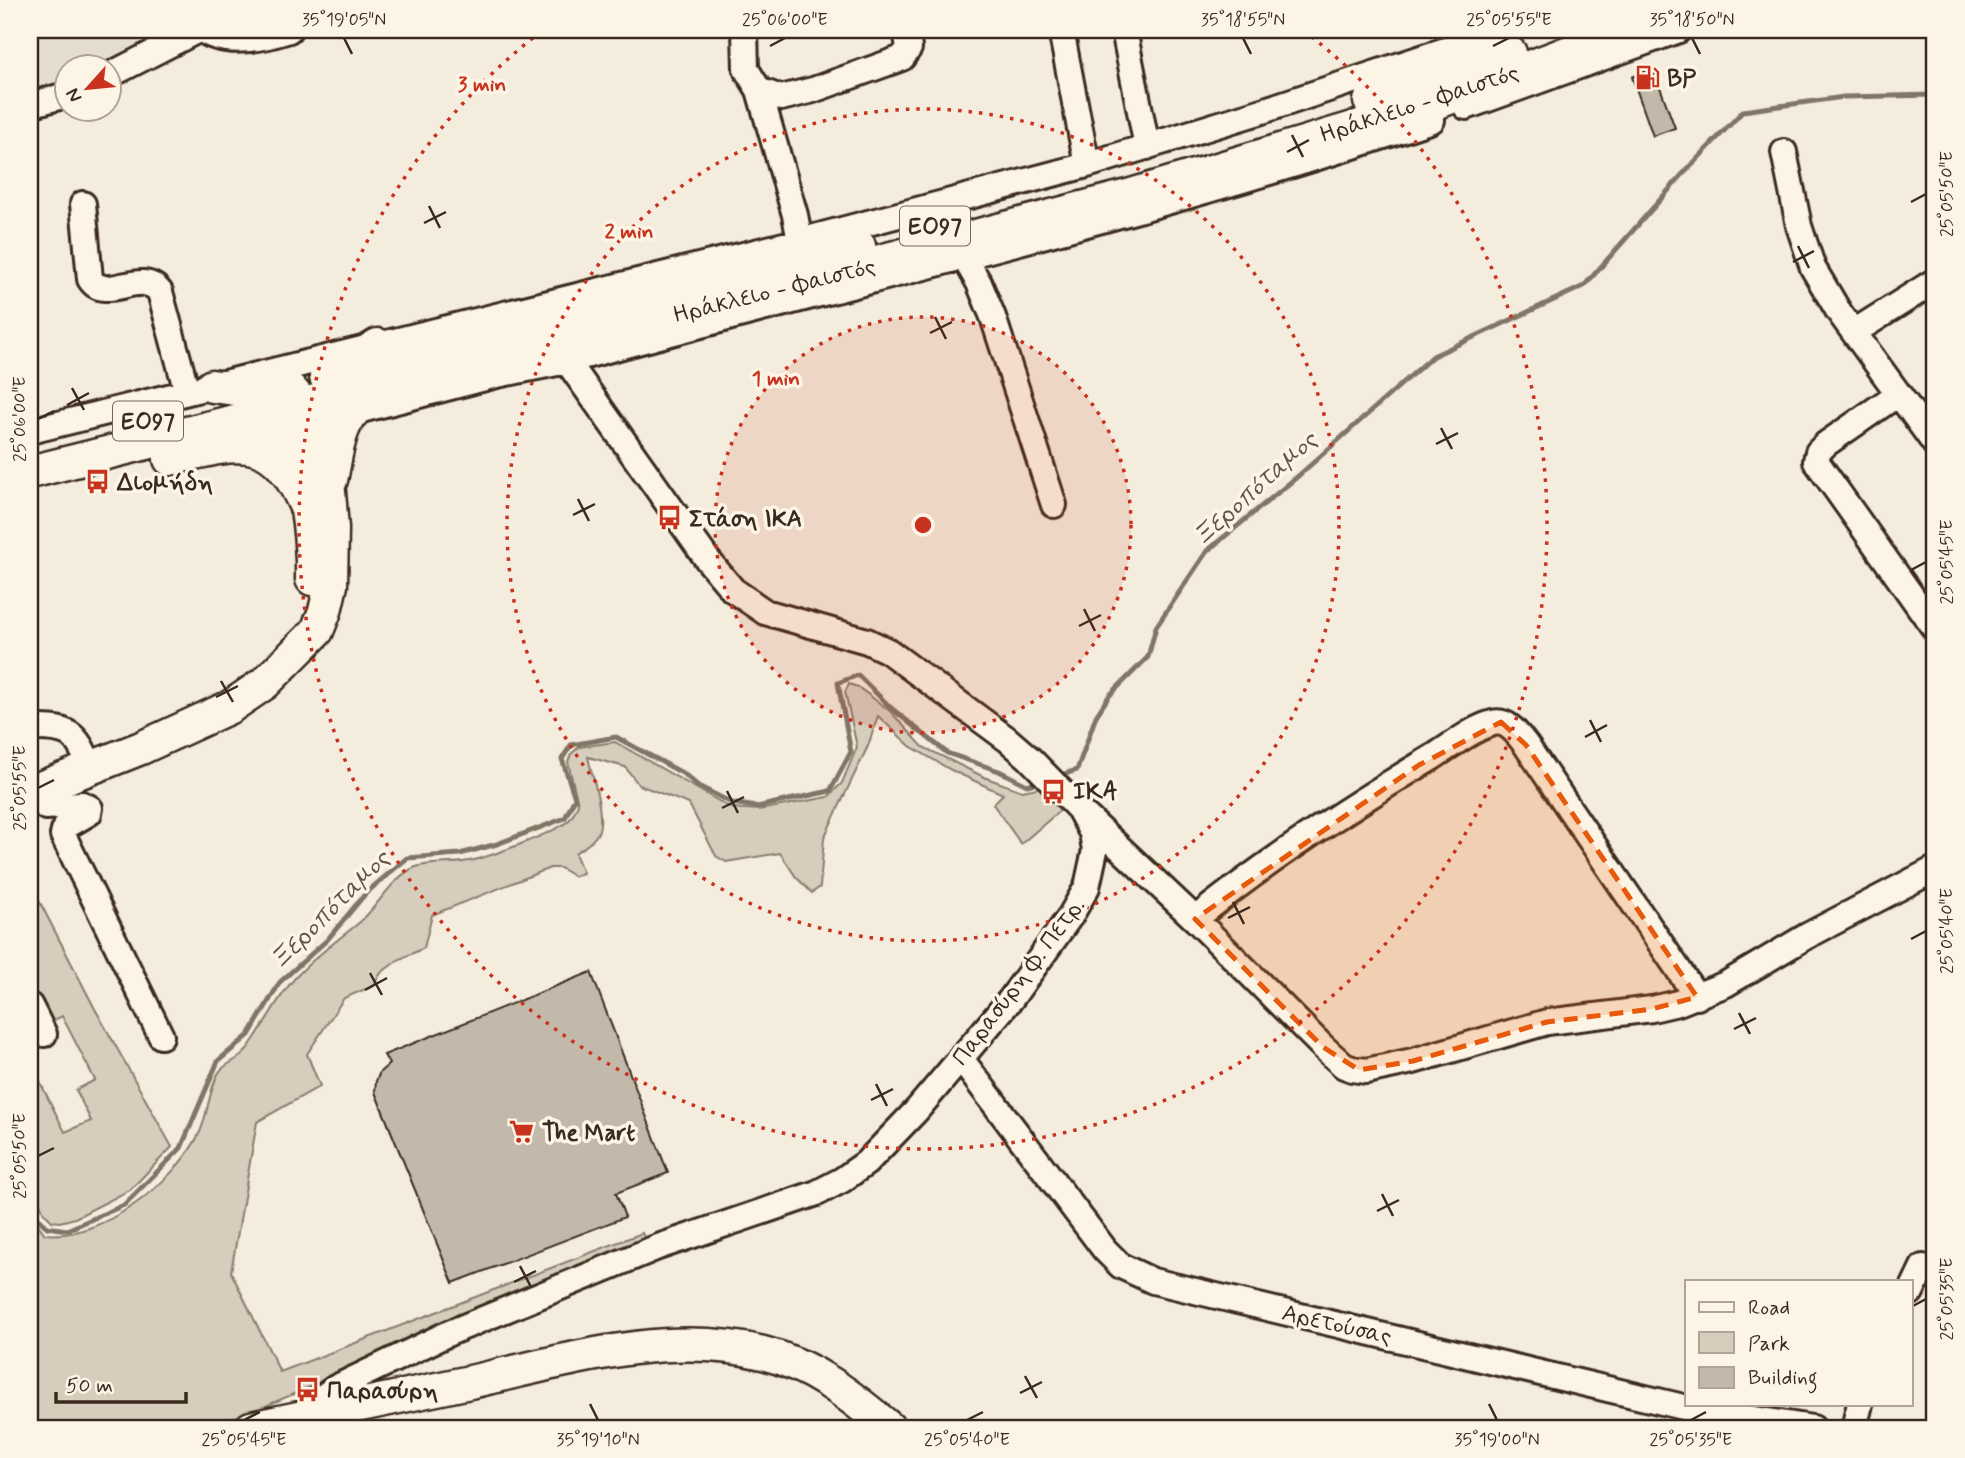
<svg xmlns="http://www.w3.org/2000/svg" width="1965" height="1458" viewBox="0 0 1965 1458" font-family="Mynerve,sans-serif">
  <rect width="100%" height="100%" fill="#f4eddd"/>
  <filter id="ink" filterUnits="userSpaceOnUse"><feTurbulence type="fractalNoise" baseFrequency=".0143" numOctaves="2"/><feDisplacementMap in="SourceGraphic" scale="14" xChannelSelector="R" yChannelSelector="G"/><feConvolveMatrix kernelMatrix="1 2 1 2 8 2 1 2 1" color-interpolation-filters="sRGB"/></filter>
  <g filter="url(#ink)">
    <path fill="#e5ddce" d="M30 30H177L172 32 163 31 142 42 145 50 108 66H66V85L30 96Z"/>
    <path fill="#d6cdbd" stroke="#887c6e" stroke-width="2" d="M849 684 858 687 890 711 923 747 984 777 1022 791 1048 786 1064 807 1021 844 993 804 1003 794 951 770 910 746 878 716 868 746 824 838 820 887 812 893 796 877 780 853 726 862 716 856 689 804 639 785 625 767 588 757C592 775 604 812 599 830 596 840 583 848 575 853L583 873 574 876 560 868H550L432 915 424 948 398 960 381 973 373 986 344 998 307 1054 320 1086 257 1122 231 1272 280 1372 642 1233 645 1239 637 1246 247 1414 192 1428H30V1214L45 1234C101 1240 173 1184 198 1136 207 1121 210 1083 220 1071 226 1063 239 1060 245 1052 264 1028 275 1000 296 977 315 956 338 940 360 922 377 907 395 874 416 867 434 861 451 865 469 861 487 858 553 833 567 822 573 818 575 810 578 804L568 762 571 754 579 747 615 742 731 808 759 810 828 797 842 783 857 747 845 692Z
      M30 883 94 1007 172 1147 130 1190 75 1218 60 1222 52 1221 44 1213 30 1180V1062L65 1132 91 1121 76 1090 95 1080 62 1016 45 1025 30 996Z"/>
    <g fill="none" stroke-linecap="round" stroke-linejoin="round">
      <path stroke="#817466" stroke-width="5" d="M1055 777 1077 770 1096 716 1109 696 1148 657 1156 627 1207 551 1297 477 1433 356 1584 286 1682 175 1743 111 1844 97 1935 95
        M30 1197 36 1217 47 1227 67 1230 124 1205 181 1148 218 1061 249 1035 280 982 327 940 366 893 407 858 460 854 497 844 565 818 575 798 562 759 571 745 616 737 684 774 698 786 732 803 757 807 830 791 851 752 838 683 858 675 891 708 947 753 999 771 1027 785 1043 781"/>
    </g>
    <path fill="#c3b9aa" stroke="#3b2a1e" stroke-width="2" d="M1653 68 1675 128 1653 136 1632 77Z
      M591 972 668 1173 616 1193 625 1217 453 1283 375 1092 376 1081 380 1072 389 1064 384 1055Z"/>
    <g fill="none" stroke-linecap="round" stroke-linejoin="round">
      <defs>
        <path id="minor" d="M202 30C226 47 262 39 289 30
          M745 30 746 69 759 90 795 215 800 241
          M1061 30 1087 165
          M1124 30 1147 147
          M108 76 198 30
          M759 90 781 98 813 90 902 58 909 48 906 30
          M30 105 66 95
          M1466 107 1679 30
          M1784 152 1799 226 1813 268 1839 312 1935 444
          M83 204 90 279C105 304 142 267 160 292L187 392
          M964 257 979 283 993 317 1054 505
          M1854 332 1935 281
          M1898 394 1826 444 1818 452 1816 461 1935 629
          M30 431 800 241 1087 165 1259 112 1506 30
          M230 444 497 375 567 361C856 281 1148 217 1432 120
          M30 728C68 727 76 731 90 767
          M31 792 46 807 82 804 90 808 89 813 65 827 63 835 161 1036
          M1087 817 1195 919 1323 1047 1344 1066 1352 1069 1366 1071 1413 1061 1547 1022 1652 1009 1678 1003 1726 984 1807 936 1935 869
          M1195 919C1269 859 1351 806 1433 757 1449 747 1475 727 1493 723 1508 719 1518 735 1526 745L1697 997
          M30 1006 44 1034
          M961 1059 1105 1250 1121 1266 1153 1281 1696 1410 1813 1428
          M1911 1292 1923 1267
          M307 1416 312 1405 335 1388 449 1333 658 1247 817 1193 842 1180 866 1163 916 1111 1011 999 1071 915 1087 887 1095 850 1092 833 1079 809 1029 758 1007 739 888 651 867 641 765 612 733 590 707 559 567 361
          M1854 1428 1860 1404"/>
        <path id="major" d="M1370 101 1510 53
          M376 365 859 246
          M326 377 378 345
          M212 386 266 393
          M287 389C281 415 294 444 300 470 307 506 313 542 312 579
          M170 459C245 440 275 432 308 512
          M30 472 388 383 491 363 1128 196 1433 104 1627 30
          M331 480C336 458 338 427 355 410 363 402 373 395 382 388
          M30 792 141 748 230 707 265 683 317 631 325 611 331 585 332 528 329 492 317 437 303 404 291 390
          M251 1428C324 1413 397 1398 470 1382 565 1361 666 1329 763 1353 812 1365 851 1396 889 1428"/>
      </defs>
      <use href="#minor" stroke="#3b2a1e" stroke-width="30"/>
      <use href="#major" stroke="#3b2a1e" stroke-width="37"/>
      <use href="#minor" stroke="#fcf5e5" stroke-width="24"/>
      <use href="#major" stroke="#fcf5e5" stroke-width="32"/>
    </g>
  </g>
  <path fill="#e8590c" fill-opacity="0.2" stroke="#e8590c" stroke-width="5" stroke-dasharray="14 9" stroke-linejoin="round" d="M1501 722 1526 745 1697 997 1652 1009 1547 1022 1413 1061 1359 1070 1323 1047 1195 919 1419 765Z"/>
  <path fill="none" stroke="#3b2a1e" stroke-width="2.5" d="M344 38 352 54M1243 38 1251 54M1692 38 1700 54M770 46 785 38M1493 46 1509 38M1292 135 1303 157M1287 152 1309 140M1911 202 1926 194M429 206 440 228M424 223 446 212M1798 246 1809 268M1793 262 1814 251M935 317 946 339M930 333 952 322M72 388 84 410M67 405 89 393M38 419 54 411M1441 428 1452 449M1436 444 1458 433M578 499 589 521M573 515 595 504M1911 570 1926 562M1084 609 1095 631M1079 626 1101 615M221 681 233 702M216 697 238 686M1590 720 1601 742M1585 737 1607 725M38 788 54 780M727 791 738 813M722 808 744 797M1233 902 1244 924M1228 918 1250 907M1911 939 1926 931M370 973 382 995M365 990 387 978M1739 1013 1750 1034M1734 1029 1756 1018M876 1084 887 1106M871 1100 893 1089M38 1156 54 1148M1382 1194 1393 1216M1377 1211 1399 1200M520 1266 531 1287M514 1282 536 1271M1911 1307 1926 1299M1025 1376 1037 1398M1020 1393 1042 1382M590 1404 598 1420M1489 1404 1497 1420M244 1420 260 1412M967 1420 983 1412M1691 1420 1706 1412"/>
  <circle cx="923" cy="525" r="208" fill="#c8321e" fill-opacity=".12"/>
  <g fill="none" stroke="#c8321e" stroke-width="3.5" stroke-dasharray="3.5 7">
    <circle cx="923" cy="525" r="208"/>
    <circle cx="923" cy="525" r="416"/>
    <path d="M1303 30A624 624 0 1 1 543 30"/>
  </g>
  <defs>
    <symbol id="fuel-bare" viewBox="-9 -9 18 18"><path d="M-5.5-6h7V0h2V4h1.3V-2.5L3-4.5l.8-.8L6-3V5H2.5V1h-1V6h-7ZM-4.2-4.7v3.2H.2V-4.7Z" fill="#c8321e" stroke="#fcf5e5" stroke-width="2.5" paint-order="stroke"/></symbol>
    <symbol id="bus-bare" viewBox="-9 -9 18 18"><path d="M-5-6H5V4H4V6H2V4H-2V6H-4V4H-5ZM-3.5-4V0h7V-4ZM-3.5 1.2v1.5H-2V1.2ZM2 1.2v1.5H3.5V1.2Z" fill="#c8321e" stroke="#fcf5e5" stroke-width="2.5" paint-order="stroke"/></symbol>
    <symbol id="supermarket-bare" viewBox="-9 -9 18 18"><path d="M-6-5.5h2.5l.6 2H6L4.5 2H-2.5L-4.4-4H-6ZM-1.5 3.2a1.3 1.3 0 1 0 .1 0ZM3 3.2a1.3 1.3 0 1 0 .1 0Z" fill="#c8321e" stroke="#fcf5e5" stroke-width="2.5" paint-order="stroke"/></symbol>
  </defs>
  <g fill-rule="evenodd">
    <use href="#fuel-bare" x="1630" y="60" width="35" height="35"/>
    <use href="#bus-bare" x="80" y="464" width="35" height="35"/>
    <use href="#bus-bare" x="652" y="500" width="35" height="35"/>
    <use href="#bus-bare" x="1036" y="774" width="35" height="35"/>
    <use href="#supermarket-bare" x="504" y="1114" width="35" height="35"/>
    <use href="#bus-bare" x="290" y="1372" width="35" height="35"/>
  </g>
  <g text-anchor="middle" stroke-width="7" stroke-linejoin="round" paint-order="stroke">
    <g fill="#fcf5e5" stroke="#75675a" stroke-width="2">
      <rect x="900" y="206.5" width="70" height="39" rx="5"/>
      <rect x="113" y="401.5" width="70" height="39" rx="5"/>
    </g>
    <g font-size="23" font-weight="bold" fill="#3b2a1e">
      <text x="935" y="234">ΕΟ97</text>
      <text x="148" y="429">ΕΟ97</text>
    </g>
    <g font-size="24" font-weight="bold" fill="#3b2a1e" stroke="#fcf5e5" text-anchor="start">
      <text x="1667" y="86">BP</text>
      <text x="117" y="490">Διομήδη</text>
      <text x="689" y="526">Στάση ΙΚΑ</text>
      <text x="1073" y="799">IKA</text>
      <text x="542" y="1140">The Mart</text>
      <text x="327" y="1398">Παρασύρη</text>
    </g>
    <g font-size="24" fill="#3b2a1e" stroke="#fcf5e5">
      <text transform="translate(1419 103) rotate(-18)" y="8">Ηράκλειο - Φαιστός</text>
      <text transform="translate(774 290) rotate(-14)" y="8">Ηράκλειο - Φαιστός</text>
      <text transform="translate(1018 981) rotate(-53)" y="8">Παρασύρη Φ. Πετρ.</text>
      <text transform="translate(1337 1324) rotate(13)" y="8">Αρετούσας</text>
    </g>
    <g font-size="26" font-style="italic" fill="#645548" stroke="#fcf5e5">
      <text transform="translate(1254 488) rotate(-42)" y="9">Ξεροπόταμος</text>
      <text transform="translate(329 909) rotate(-45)" y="9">Ξεροπόταμος</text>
    </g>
  </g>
  <circle cx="923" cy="525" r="10" fill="#c8321e" stroke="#fcf5e5" stroke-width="3.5"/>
  <g font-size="21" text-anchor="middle" font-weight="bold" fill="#c8321e" stroke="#fcf5e5" stroke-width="7" stroke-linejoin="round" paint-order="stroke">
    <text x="482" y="91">3 min</text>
    <text x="629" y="238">2 min</text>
    <text x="776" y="385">1 min</text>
  </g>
  <rect width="1965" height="1458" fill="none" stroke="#fcf5e5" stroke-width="77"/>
  <rect x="1685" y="1280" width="228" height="126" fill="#fcf5e5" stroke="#afa495" stroke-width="2"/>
  <rect x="1699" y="1302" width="35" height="10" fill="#fcf5e5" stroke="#afa495" stroke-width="2"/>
  <text x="1748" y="1314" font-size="21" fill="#3b2a1e">Road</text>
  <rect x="1699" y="1332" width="35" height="21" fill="#d6cdbd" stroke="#afa495" stroke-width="2"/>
  <text x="1748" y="1350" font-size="21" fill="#3b2a1e">Park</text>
  <rect x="1699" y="1367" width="35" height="21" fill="#c3b9aa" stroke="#afa495" stroke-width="2"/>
  <text x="1748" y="1384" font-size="21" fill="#3b2a1e">Building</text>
  <g transform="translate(88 88) rotate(243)"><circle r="33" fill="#fcf5e5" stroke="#afa495" stroke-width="2"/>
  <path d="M0-5L12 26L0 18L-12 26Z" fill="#c8321e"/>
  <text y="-10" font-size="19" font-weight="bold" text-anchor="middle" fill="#3b2a1e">N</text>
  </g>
  <path d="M56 1392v10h130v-10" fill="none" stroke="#3b2a1e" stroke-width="3.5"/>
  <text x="66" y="1392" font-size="21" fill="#3b2a1e" stroke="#fcf5e5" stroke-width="5" paint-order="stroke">50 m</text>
  <rect x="38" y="38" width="1888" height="1382" fill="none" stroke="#3b2a1e" stroke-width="2.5"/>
  <g font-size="18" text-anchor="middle" fill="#3b2a1e">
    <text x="344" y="25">35°19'05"N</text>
    <text x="785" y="25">25°06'00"E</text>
    <text x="1243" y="25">35°18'55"N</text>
    <text x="1509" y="25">25°05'55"E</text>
    <text x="1692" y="25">35°18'50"N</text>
    <text transform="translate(1946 194) rotate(-90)" y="6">25°05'50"E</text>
    <text transform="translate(19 419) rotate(-90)" y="6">25°06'00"E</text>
    <text transform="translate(1946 562) rotate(-90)" y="6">25°05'45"E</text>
    <text transform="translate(19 788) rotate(-90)" y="6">25°05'55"E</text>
    <text transform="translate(1946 931) rotate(-90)" y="6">25°05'40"E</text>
    <text transform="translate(19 1156) rotate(-90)" y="6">25°05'50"E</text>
    <text transform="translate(1946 1299) rotate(-90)" y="6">25°05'35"E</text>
    <text x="244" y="1445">25°05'45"E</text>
    <text x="598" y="1445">35°19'10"N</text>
    <text x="967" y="1445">25°05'40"E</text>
    <text x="1497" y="1445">35°19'00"N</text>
    <text x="1691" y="1445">25°05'35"E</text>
  </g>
</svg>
